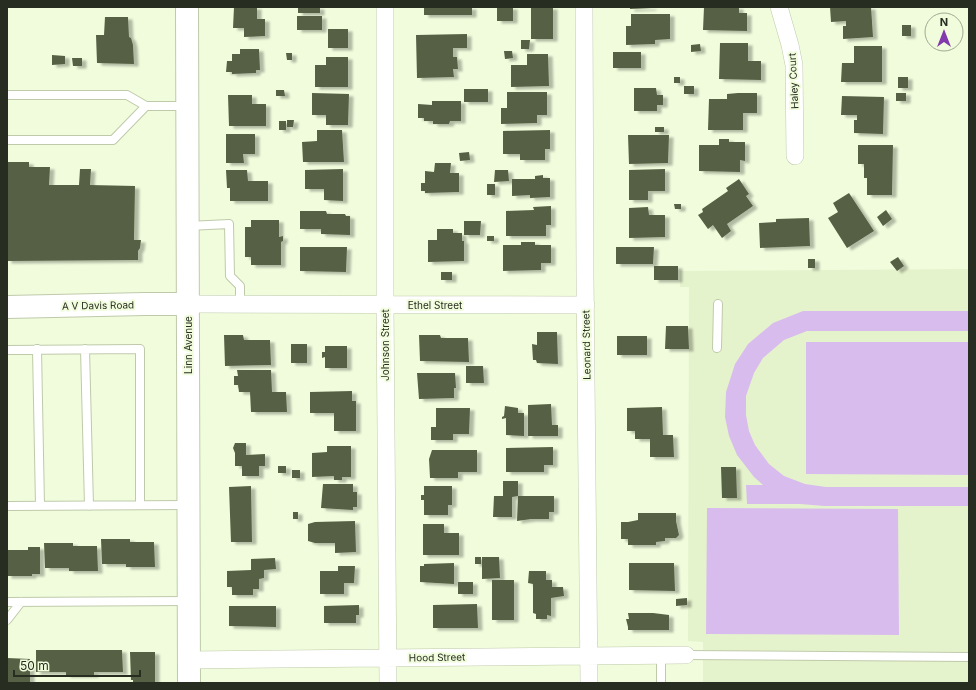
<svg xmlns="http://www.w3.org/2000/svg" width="976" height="690" viewBox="0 0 976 690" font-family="Inter,sans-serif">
  <defs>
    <filter id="shadow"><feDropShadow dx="4.5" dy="2.5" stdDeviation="1" flood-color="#0004"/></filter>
  </defs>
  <rect width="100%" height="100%" fill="#f0fcdc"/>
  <path fill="#e5f3cc" d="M969 269V683H703V642L688 641 689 287H680V271Z"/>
  <path fill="#d9bcee" d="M803 311H969V331H807L784 340 763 358 754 373 746 396V415L749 431 755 445 769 464 784 476 805 484 826 487H969V506H824L800 504H747L746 485H763L754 477 737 455 729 436 725 417 726 392 735 364 748 344 773 323Z
    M806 342H969V475L806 474Z
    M707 508 898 509 899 635 706 634Z"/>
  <path fill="#566044" filter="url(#shadow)" d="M234 7H257V19H265V36L244 37V28H233Z
    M298 7H320V13H298Z
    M424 7H472V15H424Z
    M497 7H513V21H497Z
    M531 7H553V39H531Z
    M630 7H652V8L630 9Z
    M704 7H739V13H747V31L703 30Z
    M830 7H871L873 37 843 39V26H846V21L831 22Z
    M631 14H670V39L655 40V44L626 45V26H631Z
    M297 16H322V30H297Z
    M105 17H128L129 37 131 38 133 45 134 64 97 63 96 35H104Z
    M902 25H911V36H902Z
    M328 29H348V48H328Z
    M467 34V48H453V57H457L458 69H453L454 77 417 78 416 35Z
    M521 40H530L529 49H521Z
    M720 43H748V61H761V80L719 79Z
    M700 44 701 51 691 52V45Z
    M854 46H882V82H841L842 63H854Z
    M240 49H259L260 70H256V73L232 74V72H226L227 61H232V54H240Z
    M504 51H512L513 58 505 59Z
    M613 52H641V68H613Z
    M286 53H292V60H287Z
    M527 54H548L549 86 511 87V65H527Z
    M52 55 65 56V64L52 65Z
    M326 57H348V87H315V65H326Z
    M72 58H82V66H73Z
    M674 77H680V83H674Z
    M898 77H908V88H898Z
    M684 86H694V94H684Z
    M634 88H656L657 95H663V105H657V111H634Z
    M464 89H488V102H464Z
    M276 90H284L285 96H276Z
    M507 92H547V115H537V123L501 124V108H507Z
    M312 93 349 94 348 125H326V115H312Z
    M738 93H757V113H743V130H708L709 99H727V94Z
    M896 93H906V101H896Z
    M228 95H252V104H266V126H229Z
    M842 96 884 97 883 134 854 133V120H857V115H841Z
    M432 101H461V121H450L449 124H433V121H424V118H418V104L432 105Z
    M287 120H294L293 127H287Z
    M279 121H286V130H279Z
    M655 127H664V132H655Z
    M317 130H342L344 162H303L302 142 317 141Z
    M550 130V149H545V160H520V154H503V131Z
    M226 134H255V154H243L244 163H226Z
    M628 135H669L668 163 629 164Z
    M719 139H729V142H745V161L740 160V172L699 171V145H719Z
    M858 145H893L892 195H867V178H864V164H858Z
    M469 152 470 160 460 161 459 153Z
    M7 162H29V167H50L49 185H79L80 169H91L90 185 135 186 134 240H141L140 248 138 251V260L7 261Z
    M435 163H451L450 173H459V192L425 193V191H421V183H425V171L434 172Z
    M343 169V201L324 200V189H305V170Z
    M665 169V191H648V200H629V170Z
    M226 170H247L248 181H268V201H230V188H227Z
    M495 170H508L509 181 494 182Z
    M543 175V178H550V197L530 198V195L512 196V179H535V176Z
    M739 179 749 194 746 196 753 206 727 224 731 231 722 238 713 225 708 229 698 215 703 212 702 209 728 191 726 188Z
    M487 184H495V195H487Z
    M849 193 874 231 847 248 828 218 838 212 833 203Z
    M674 204H681V209H675Z
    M551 206V225H546V236H506V211L534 210 533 207Z
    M648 207 649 215H665V237L629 238V208Z
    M886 210 892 219 883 226 877 217Z
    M300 211H326L327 214H345L346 216H350V235L321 234V229H300Z
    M809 218 810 246 760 248 759 223 776 222V219Z
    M251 220H279V237L283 236V241L281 242V265H251V257H245V227H251Z
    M464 221H481L480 235H464Z
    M437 229H453V233H462V241H464V261L428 262V240H437Z
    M487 236H494V241H487Z
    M521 242H535V245H551V263H541V270L503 271V245H521Z
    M300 247H347L346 272 300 271Z
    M616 247H654L653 264H616Z
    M898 257 904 266 897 271 890 262Z
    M808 259H815V268H808Z
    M654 266H678V280H654Z
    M441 272H452V280H441Z
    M666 326H688L689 349H665Z
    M537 332H557L558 364 537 363 536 360H533L532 344 537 345Z
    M224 335H243L244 340H270L271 365 225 366Z
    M419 335H440L441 338H468L469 362 420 361Z
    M617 336H647V355H617Z
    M291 344H307V363H291Z
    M325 346H347V368H325V357L322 358V352H325Z
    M466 366H483L484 383H466Z
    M237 370H271L272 392H286L287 412H251L250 392H239L238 385H234V376H238Z
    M417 373H455L456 388H454V398L419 399Z
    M352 391V401H356V431H334V413H310V392Z
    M551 404 552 425H558V436H528V405Z
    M505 406 518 408V413H524V436L506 435V418L502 419V417L504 416Z
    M662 407 663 435H673L674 457H650V439H635V431H627V408Z
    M436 408H470L469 434H453V440H431V427H436Z
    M235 443H246V455L265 454V466H259V476H242V466H235V453L233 448Z
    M327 446H351V477H342V480H334V476L312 477V453L327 452Z
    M553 447V465H544V472H506V448Z
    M432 450H477V472H458V478H430L429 459Z
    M278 466H286V473H278Z
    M721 467H736L737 498H722Z
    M292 470H300V478H292Z
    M503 481H518V496L512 497V517H493L494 496H503Z
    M323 484H353V492H357V507H353V510L321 508Z
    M251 486 252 542H231L229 487Z
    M424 486H452V505H448V515H424V500H421V495H424Z
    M518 496H554V512H549V519H531L517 521Z
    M293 512H298V519H293Z
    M638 513H676V521L679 535 676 538H665V541L656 542V545H628V539H621V522H628L638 520Z
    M355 521 356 552 335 553V543H315L308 541V524L315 522Z
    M423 524H444V533H459V555H423Z
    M101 539H130V542H154L155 567H126V564H102Z
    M44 543H73V546H97L98 571H69V568H45Z
    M28 547H40V574H32V576H7V550H28Z
    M475 557H481V564H475Z
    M482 557H499L500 578 482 579Z
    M275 558 276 569 264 570V578L259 579V589H253V595H232V587H227V571L251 570V559Z
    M454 563V584L420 582V566H424V564Z
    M629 563H674L675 591 629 590Z
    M338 566H355L354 583H344V594H320V571H338Z
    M529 571H546V580H552V587H563L564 596 551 598V616L547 615V619H536V614L533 613V584L528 583Z
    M492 580H514V620H492Z
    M458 582H473V594H458Z
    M687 598V605L676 606V599Z
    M477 604 478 628H433V605Z
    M359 605V615H356V623H324V606Z
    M229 606H276V627L229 626Z
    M628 613H653L669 615V630H628V627L626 619H629Z
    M36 650H122L123 672H94V675H66V672H36Z
    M130 652H155V683H133V680H131Z
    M7 658 30 659V683H7Z"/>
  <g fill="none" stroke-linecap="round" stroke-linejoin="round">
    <defs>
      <path id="lane" d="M7 95H127L146 106H187
        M7 140H113L146 106
        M188 226 229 224 230 276 240 286V305
        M717 348 718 304
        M37 349 40 506
        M85 349 89 506
        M7 350 140 349V505
        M7 506 188 505
        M7 602 188 601
        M7 620 21 602
        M661 655V683
        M686 655 969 657"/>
      <path id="street" d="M385 7V305L388 683
        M584 7 585 277 589 683
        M779 7 790 45 794 65 795 156
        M188 304 586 305
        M189 660 686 655"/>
      <path id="secondary" d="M187 7 189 683
        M7 307 145 304H188"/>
    </defs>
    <use href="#lane" stroke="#bfcaab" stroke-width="10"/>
    <use href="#street" stroke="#bfcaab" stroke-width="18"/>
    <use href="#secondary" stroke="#bfcaab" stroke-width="24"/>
    <use href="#lane" stroke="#fff" stroke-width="8"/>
    <use href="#street" stroke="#fff" stroke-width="17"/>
    <use href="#secondary" stroke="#fff" stroke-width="22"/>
  </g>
  <g text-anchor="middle" stroke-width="4" stroke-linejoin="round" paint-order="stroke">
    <g font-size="10" fill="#282d21" stroke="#f0fcdc">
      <text transform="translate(793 81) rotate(-93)" y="4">Haley Court</text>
      <text transform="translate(98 305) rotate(-1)" y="4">A V Davis Road</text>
      <text x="435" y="309">Ethel Street</text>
      <text transform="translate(188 345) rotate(-90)" y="4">Linn Avenue</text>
      <text transform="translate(385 345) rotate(-90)" y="4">Johnson Street</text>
      <text transform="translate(586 345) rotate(-91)" y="4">Leonard Street</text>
      <text transform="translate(437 657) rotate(-1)" y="4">Hood Street</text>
    </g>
  </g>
  <rect width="976" height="690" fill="none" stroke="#282d21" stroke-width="16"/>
  <g transform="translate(944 32)"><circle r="19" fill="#f0fcdc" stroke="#a0a991"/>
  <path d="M0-3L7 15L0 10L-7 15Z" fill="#823aac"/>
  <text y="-6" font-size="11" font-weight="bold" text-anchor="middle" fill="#282d21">N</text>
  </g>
  <path d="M14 670v6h126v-6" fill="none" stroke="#282d21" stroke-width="2"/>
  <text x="20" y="670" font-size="12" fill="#282d21" stroke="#f0fcdc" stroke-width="3" paint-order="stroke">50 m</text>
</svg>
